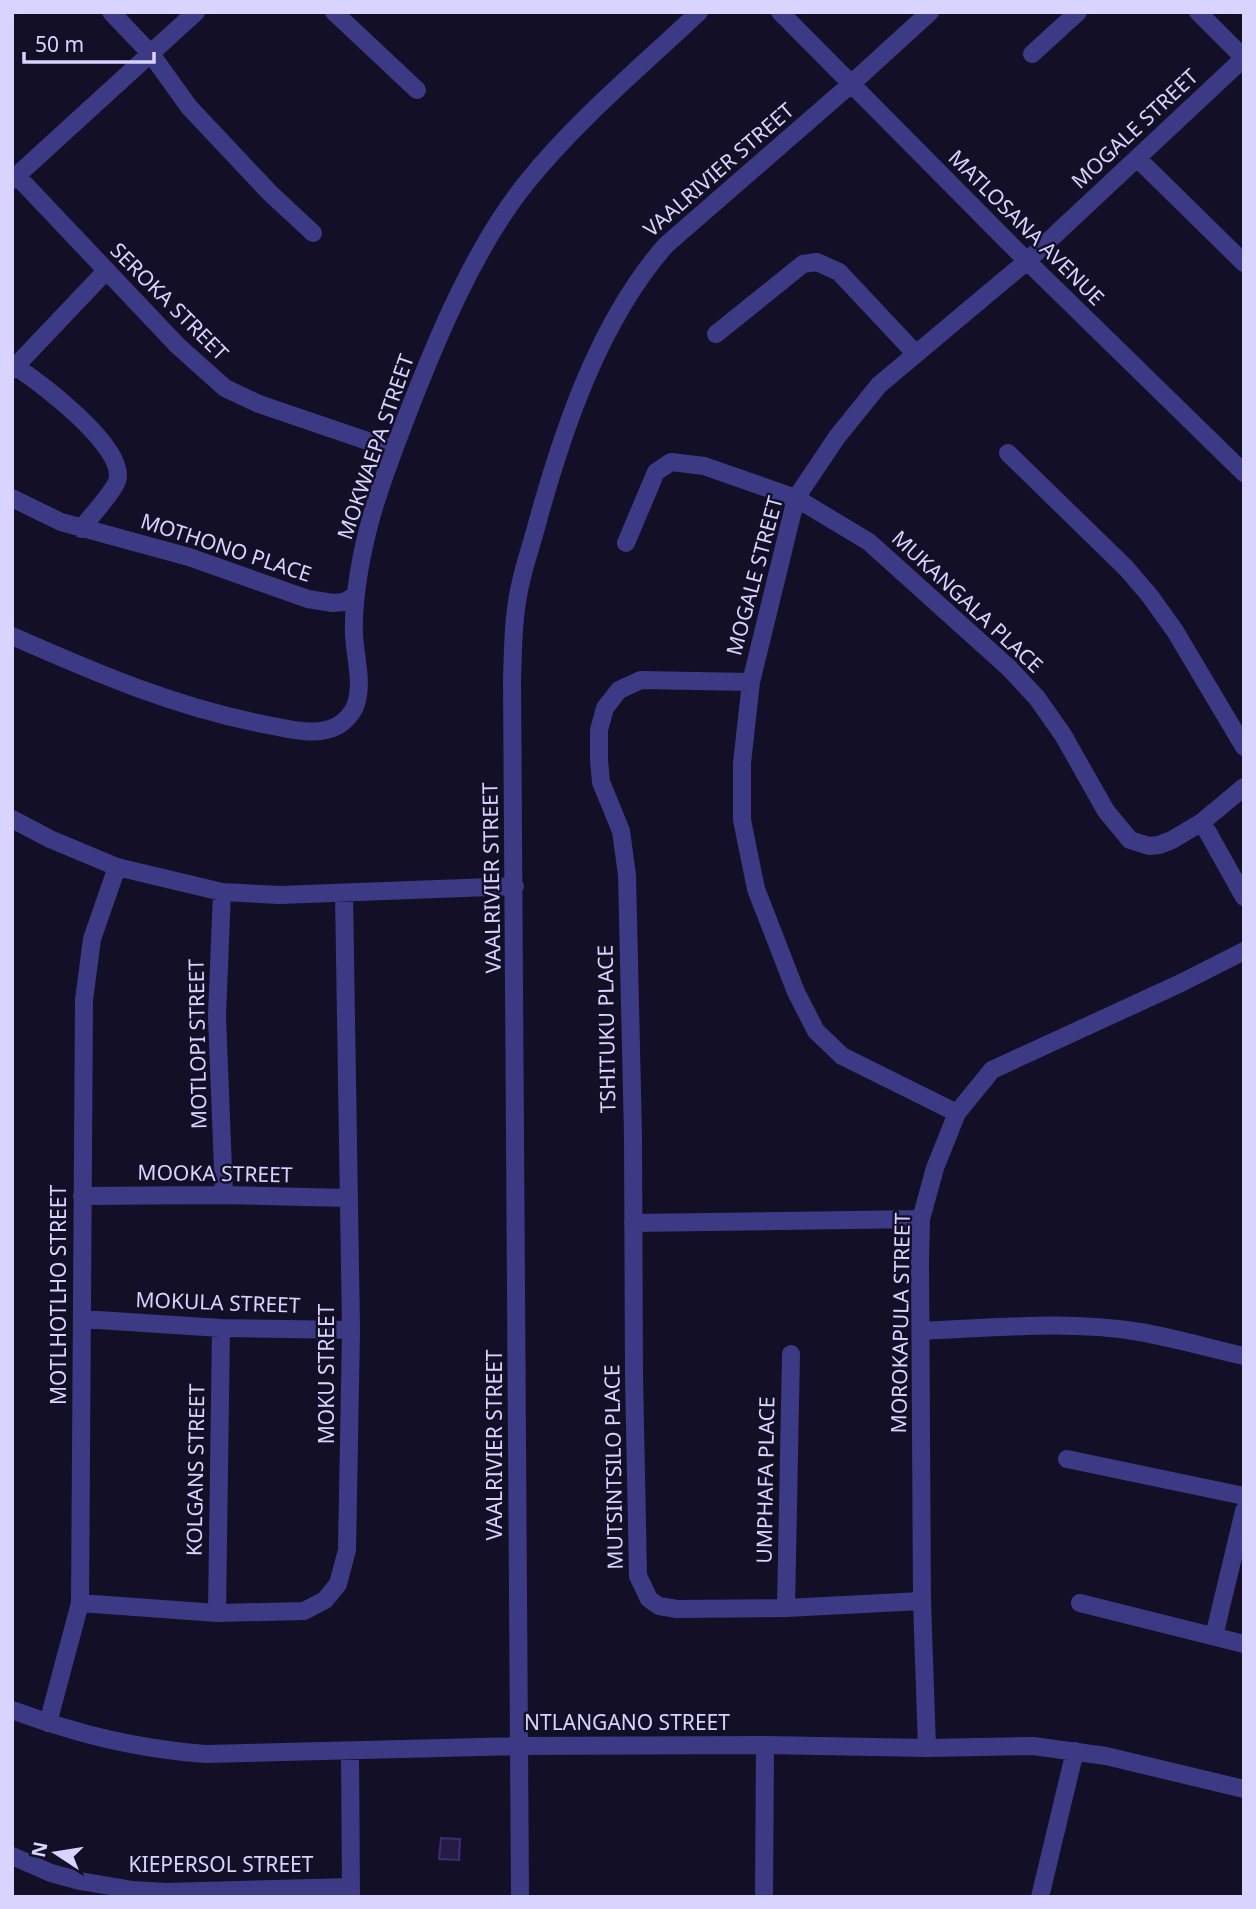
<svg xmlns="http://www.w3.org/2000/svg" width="1256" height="1909" viewBox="0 0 1256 1909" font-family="'Noto Sans',sans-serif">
  <rect width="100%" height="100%" fill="#130f26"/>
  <path fill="#241b47" stroke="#3b2d73" stroke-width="2" d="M441 1838 460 1839 459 1860 439 1859Z"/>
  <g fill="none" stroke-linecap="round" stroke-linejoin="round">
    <path stroke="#3d3a85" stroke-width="18" d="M111 12 151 54 189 107 270 193 313 233
      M334 12 417 90
      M780 12 1027 261 1244 473
      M1198 12 1244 58
      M1032 54 1078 12
      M1137 158 1244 263
      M17 176 178 346 225 388 259 404 394 450
      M12 180 196 12
      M716 334 803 264 817 262 839 272 915 353
      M15 366C40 383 128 448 117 481 113 493 89 518 81 529
      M12 370 106 271
      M1008 453 1126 568 1150 596 1175 631 1244 747
      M12 498 61 522 189 557 308 599 333 603 344 602 356 595
      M626 543 656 472 671 462 704 466 796 498 869 542 1009 668 1037 698 1063 735 1106 811 1130 840 1149 846 1159 845 1172 840 1202 822 1244 787
      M12 636C96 673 177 708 268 725 289 729 316 737 337 726 345 722 353 713 356 704 363 682 355 657 354 634 353 605 358 574 364 546 373 504 389 463 404 423 434 345 474 247 527 182 576 121 642 66 699 12
      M751 682 641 680 619 690 605 708 599 730V760L601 782 621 831 627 875 633 1135 634 1375 638 1576 649 1599 659 1606 677 1609 786 1608 922 1601
      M12 819 50 839 117 867 222 892 280 895 515 886
      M1202 822 1244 897
      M222 892 217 1016 224 1195
      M957 1113 842 1056 816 1031 796 992 756 889 742 820V763L751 682 796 498 837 437 879 385 1027 261 1244 58
      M82 1196 224 1195 348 1198
      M633 1223 921 1219
      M82 1319 221 1328 351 1330
      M921 1331C993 1328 1068 1320 1140 1332 1174 1338 1209 1348 1244 1356
      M1067 1459 1244 1496
      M80 1603 217 1613 304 1611 325 1600 338 1584 347 1550 351 1330 344 893
      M1080 1603 1244 1644
      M786 1608 791 1354
      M217 1613 221 1328
      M1214 1636 1244 1511
      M12 1710C77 1734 137 1749 206 1754L519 1746 765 1745 927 1748 1033 1746 1106 1756 1244 1789
      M48 1723 80 1603 84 1000 92 939 117 867
      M927 1748 922 1601 920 1261 921 1219 935 1168 957 1113 992 1070 1181 983 1244 951
      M350 1752 351 1897
      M12 1856 51 1873 80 1881 133 1890 166 1892 351 1887
      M520 1897 512 681C513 649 513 617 520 586 524 565 532 544 537 524 563 429 600 320 666 245L850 85 930 12
      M764 1897 765 1745
      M1040 1897 1075 1751"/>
  </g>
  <g text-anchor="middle" stroke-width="5" stroke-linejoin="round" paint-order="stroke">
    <g font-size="21" fill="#d9d4ff" stroke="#130f26">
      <text transform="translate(1135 129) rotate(-43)" y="7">MOGALE STREET</text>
      <text transform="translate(719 170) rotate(-41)" y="7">VAALRIVIER STREET</text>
      <text transform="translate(1026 228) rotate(45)" y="7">MATLOSANA AVENUE</text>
      <text transform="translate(169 302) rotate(45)" y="7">SEROKA STREET</text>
      <text transform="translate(376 447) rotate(-71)" y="7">MOKWAEPA STREET</text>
      <text transform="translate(226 548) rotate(18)" y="7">MOTHONO PLACE</text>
      <text transform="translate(755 576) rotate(-75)" y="7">MOGALE STREET</text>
      <text transform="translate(967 602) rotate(43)" y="7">MUKANGALA PLACE</text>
      <text transform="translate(492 878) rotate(-91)" y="7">VAALRIVIER STREET</text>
      <text transform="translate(607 1029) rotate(-91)" y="7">TSHITUKU PLACE</text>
      <text transform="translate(198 1044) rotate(-91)" y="7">MOTLOPI STREET</text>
      <text transform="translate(215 1174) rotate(1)" y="7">MOOKA STREET</text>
      <text transform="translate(59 1295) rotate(-90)" y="7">MOTLHOTLHO STREET</text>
      <text transform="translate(218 1303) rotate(2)" y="7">MOKULA STREET</text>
      <text transform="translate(901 1323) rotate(-89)" y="7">MOROKAPULA STREET</text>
      <text transform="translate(327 1374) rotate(-90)" y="7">MOKU STREET</text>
      <text transform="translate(495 1445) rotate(-90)" y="7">VAALRIVIER STREET</text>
      <text transform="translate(614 1467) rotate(-91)" y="7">MUTSINTSILO PLACE</text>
      <text transform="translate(196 1470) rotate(-89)" y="7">KOLGANS STREET</text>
      <text transform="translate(766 1480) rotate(-89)" y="7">UMPHAFA PLACE</text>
      <text x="627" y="1730">NTLANGANO STREET</text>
      <text x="221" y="1872">KIEPERSOL STREET</text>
    </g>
  </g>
  <rect width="1256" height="1909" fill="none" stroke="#d9d4ff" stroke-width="28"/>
  <g transform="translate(56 1853) rotate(282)" stroke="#130f26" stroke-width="5" paint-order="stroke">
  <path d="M0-5L12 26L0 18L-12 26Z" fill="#d9d4ff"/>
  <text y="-10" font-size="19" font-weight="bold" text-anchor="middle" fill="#d9d4ff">N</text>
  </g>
  <path d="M24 52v10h130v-10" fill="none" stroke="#d9d4ff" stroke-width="3.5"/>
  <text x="35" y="52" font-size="21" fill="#d9d4ff" stroke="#130f26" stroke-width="5" paint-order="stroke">50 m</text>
</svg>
